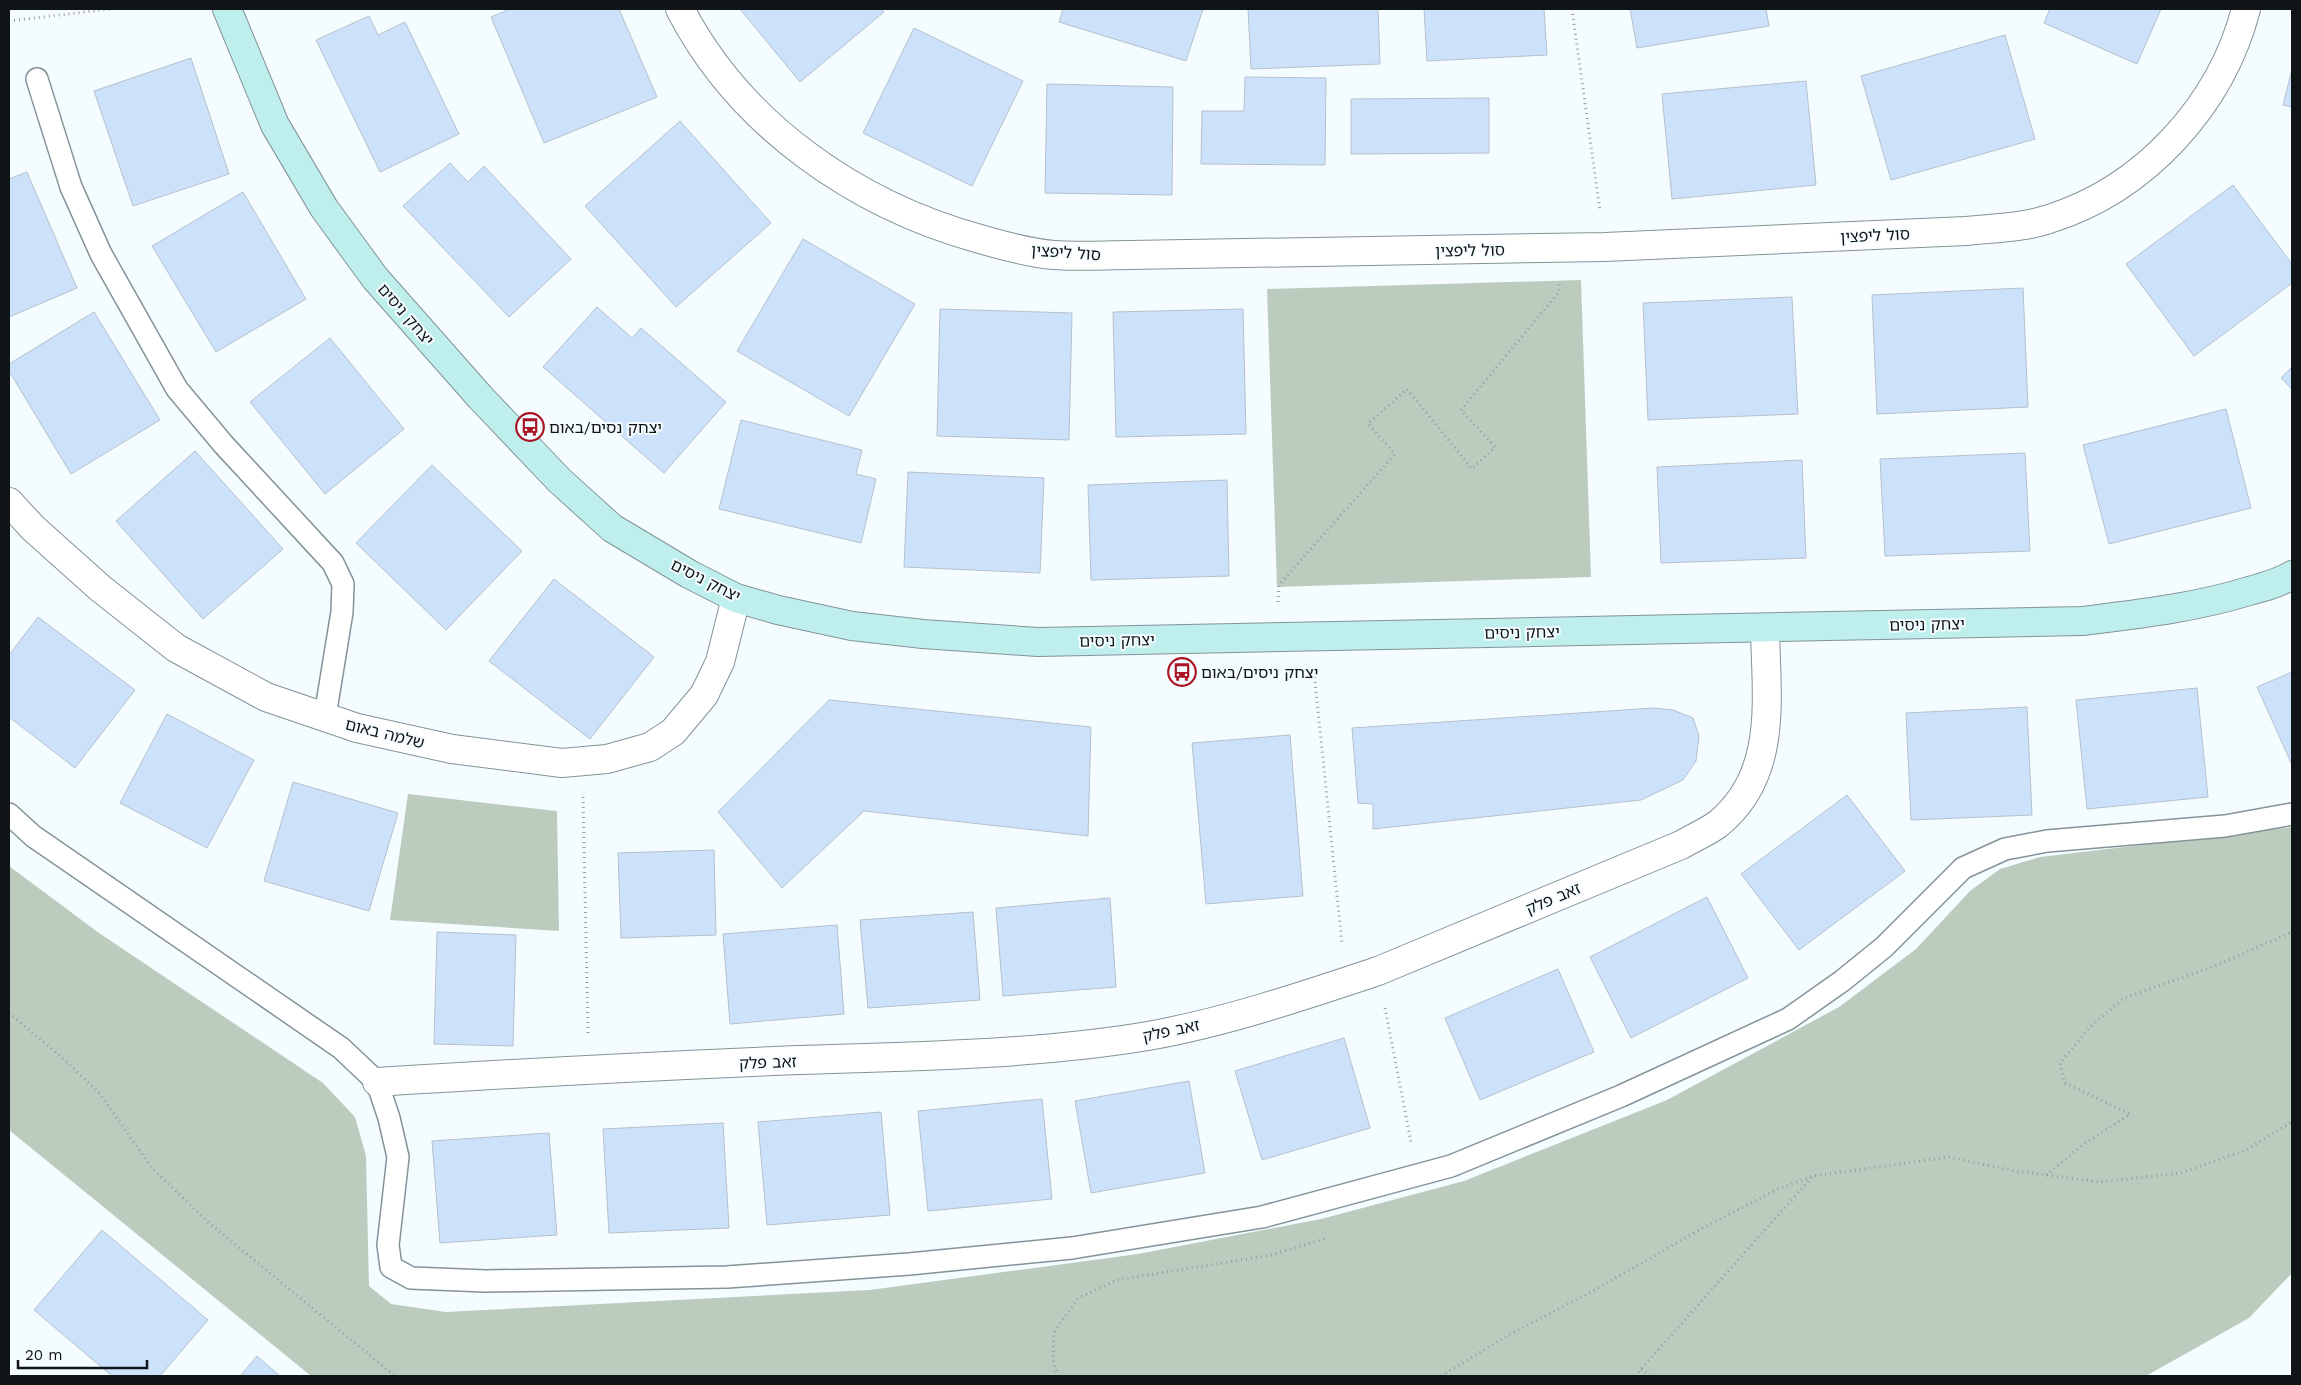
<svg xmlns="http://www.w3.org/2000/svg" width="2301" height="1385" viewBox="0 0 2301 1385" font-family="'Work Sans','Noto Sans Hebrew',sans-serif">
  <rect width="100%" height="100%" fill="#f5fcff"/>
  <path fill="#bbccbf" d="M1581 280 1591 577 1277 587 1267 289Z
    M408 794 557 811 559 931 390 920Z
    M2292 827V1273L2249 1318 2146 1376H311L9 1130V866L99 933 323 1083 355 1117 366 1156 369 1286 391 1304 446 1312 870 1290 1138 1254 1321 1219 1464 1181 1667 1100 1839 1007 1916 949 1970 891 2000 869 2040 857Z"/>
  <path fill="#cce2fb" stroke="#b6c0cc" d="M510 9H619L657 97 544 143 491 17Z
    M740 9H881L884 12 800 82Z
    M1063 9H1203L1186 61 1059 22Z
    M1248 9H1378L1380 64 1251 69Z
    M1424 9H1544L1547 55 1427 61Z
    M1630 9H1766L1769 26 1637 48Z
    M2050 9H2161L2137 64 2044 23Z
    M369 16 378 35 405 22 459 134 380 172 316 40Z
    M914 28 1023 81 972 186 863 133Z
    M2005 35 2035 139 1891 180 1861 76Z
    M191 58 229 174 133 206 94 91Z
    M2292 69V107L2283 105Z
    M1245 77 1326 78 1325 165 1201 164 1202 111H1244Z
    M1806 81 1816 185 1672 199 1662 94Z
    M1047 84 1173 87 1172 195 1045 193Z
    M1489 98V153L1351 154V99Z
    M680 121 771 223 676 307 585 206Z
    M450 163 468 182 484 166 571 259 509 317 403 206Z
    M27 172 77 288 9 317V179Z
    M2233 185 2292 264V283L2194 356 2126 264Z
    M243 192 306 299 216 352 152 246Z
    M803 239 915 304 849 416 737 351Z
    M2023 288 2028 407 1877 414 1872 295Z
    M1792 297 1798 414 1648 420 1643 303Z
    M597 307 632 338 641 328 726 402 664 473 543 367Z
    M940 309 1072 313 1069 440 937 436Z
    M1243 309 1246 434 1116 437 1113 312Z
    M94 312 160 420 71 474 9 371V364Z
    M330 338 404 429 325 494 250 402Z
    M2292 367V389L2281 378Z
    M2226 409 2251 508 2109 544 2083 445Z
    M741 420 862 450 856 474 876 479 861 543 719 509Z
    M195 451 283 549 203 619 116 521Z
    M2025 453 2030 551 1885 556 1880 459Z
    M1802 460 1806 558 1661 563 1657 467Z
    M432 465 522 551 446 630 356 543Z
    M908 472 1044 478 1040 573 904 567Z
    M1227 480 1229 576 1091 580 1088 485Z
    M554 579 654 657 590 739 489 661Z
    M38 617 135 690 75 768 9 717V655Z
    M2292 672V765L2257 687Z
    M2197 688 2208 797 2087 809 2076 700Z
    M829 700 1091 727 1088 836 864 811 782 888 718 812Z
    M2027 707 2032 815 1911 820 1906 713Z
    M1654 708 1673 710 1693 718 1699 736 1696 761 1683 780 1641 800 1373 829V804L1358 803 1352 728Z
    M167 714 254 760 207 848 120 803Z
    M1290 735 1303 896 1206 904 1192 743Z
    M293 782 398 813 369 911 264 881Z
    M1847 795 1905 871 1799 950 1741 874Z
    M714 850 716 935 621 938 618 853Z
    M1707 897 1748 978 1631 1038 1590 957Z
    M1110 898 1116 987 1003 996 996 908Z
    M973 912 980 1000 868 1008 860 920Z
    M837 925 844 1014 730 1024 723 934Z
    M437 932 516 935 513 1046 434 1044Z
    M1558 969 1594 1052 1480 1100 1445 1018Z
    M1344 1038 1370 1128 1262 1160 1235 1071Z
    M1189 1081 1205 1173 1091 1193 1075 1101Z
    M1042 1099 1052 1199 928 1211 918 1111Z
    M881 1112 890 1215 767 1225 758 1122Z
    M723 1123 729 1228 609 1233 603 1129Z
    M549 1133 557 1235 440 1243 432 1141Z
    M102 1230 208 1320 160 1376H112L34 1310Z
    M257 1356 280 1376H240Z"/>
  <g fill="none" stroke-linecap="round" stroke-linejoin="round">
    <defs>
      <path id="lane" d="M37 79 71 187 101 254 177 389 224 445 333 563 343 584 342 612 325 716
        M9 814 33 836 341 1048 377 1082 389 1118 398 1157 388 1245 391 1267 411 1278 486 1281 727 1277 909 1264 1072 1248 1262 1217 1451 1166 1621 1096 1788 1019 1842 981 1884 947 1963 868 2005 849 2047 841 2225 826 2292 814"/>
      <path id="street" d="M680 9C740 125 856 205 980 239 1004 246 1029 253 1054 255 1079 257 1105 255 1130 255L1605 247 1966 231C1994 228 2023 228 2049 219 2145 189 2221 105 2246 9
        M9 502 33 528 100 588 176 648 266 697 357 728 452 749 562 763 607 759 650 747 673 732 704 695 720 662 736 598
        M377 1082C518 1073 658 1066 798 1060 915 1056 1033 1055 1148 1036 1226 1022 1303 996 1378 971L1681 845C1693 838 1707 832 1718 824 1779 774 1766 698 1765 628"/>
      <path id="secondary" d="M227 9 275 125 324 208 375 278 480 397 559 480 612 528 689 574 736 598 778 610 852 626 923 634 1038 642 2082 621C2138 614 2194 608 2249 591 2264 587 2279 583 2292 575"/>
    </defs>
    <use href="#lane" stroke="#839398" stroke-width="24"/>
    <use href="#street" stroke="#839398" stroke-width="30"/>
    <use href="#secondary" stroke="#839398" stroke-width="30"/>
    <path stroke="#969da0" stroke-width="3" stroke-dasharray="1 4" stroke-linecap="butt" d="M1572 9 1600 211
      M9 21 110 9
      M1278 602 1279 585 1395 454 1368 424 1407 389 1472 469 1495 447 1461 410 1559 292V284
      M1314 672 1342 944
      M583 797 588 1033
      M1385 1008 1411 1142
      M9 1013 66 1061 100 1094 152 1168 209 1223 395 1376
      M2046 1175 2084 1144 2130 1114 2065 1083 2060 1063 2091 1026 2124 998 2215 966 2292 932
      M1641 1369 1650 1376
      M1058 1376 1053 1360 1054 1332 1078 1298 1117 1280 1271 1255 1324 1239 1326 1236
      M1441 1376 1512 1333 1591 1292 1701 1229 1778 1189 1813 1176 1949 1157 2015 1171 2100 1182 2181 1173 2246 1150 2292 1122
      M1635 1376 1812 1177"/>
    <use href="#lane" stroke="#fff" stroke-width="21"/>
    <use href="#street" stroke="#fff" stroke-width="28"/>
    <use href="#secondary" stroke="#beefec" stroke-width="28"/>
  </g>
  <defs>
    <symbol id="bus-ring" viewBox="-11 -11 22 22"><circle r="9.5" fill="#f5fcff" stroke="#a91322" stroke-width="1.5"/><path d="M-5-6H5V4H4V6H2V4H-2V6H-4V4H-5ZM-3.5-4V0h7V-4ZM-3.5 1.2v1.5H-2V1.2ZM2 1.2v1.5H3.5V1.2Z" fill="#a91322"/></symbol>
  </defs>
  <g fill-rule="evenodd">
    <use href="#bus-ring" x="514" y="411" width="32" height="32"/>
    <use href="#bus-ring" x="1166" y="656" width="32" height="32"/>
  </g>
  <g text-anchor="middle" stroke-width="4" stroke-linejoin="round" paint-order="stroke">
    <g font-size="16" fill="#0f1517" stroke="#f5fcff">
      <text transform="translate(1875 235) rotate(-3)" y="6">סול ליפצין</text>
      <text transform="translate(1470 250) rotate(-1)" y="6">סול ליפצין</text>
      <text transform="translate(1066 252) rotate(4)" y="6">סול ליפצין</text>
      <text transform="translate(406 314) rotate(49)" y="6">יצחק ניסים</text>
      <text transform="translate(706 580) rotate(27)" y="6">יצחק ניסים</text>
      <text transform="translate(1927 624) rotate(-1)" y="6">יצחק ניסים</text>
      <text transform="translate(1522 632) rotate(-1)" y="6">יצחק ניסים</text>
      <text transform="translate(1117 640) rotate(-1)" y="6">יצחק ניסים</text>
      <text transform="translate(385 733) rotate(14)" y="6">שלמה באום</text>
      <text transform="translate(1553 898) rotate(-23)" y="6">זאב פלק</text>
      <text transform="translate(1171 1030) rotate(-12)" y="6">זאב פלק</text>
      <text transform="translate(768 1062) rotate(-2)" y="6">זאב פלק</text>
    </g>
    <g font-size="16" fill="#0f1517" stroke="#f5fcff" text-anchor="start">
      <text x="549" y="433">יצחק נסים/באום</text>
      <text x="1201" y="678">יצחק ניסים/באום</text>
    </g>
  </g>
  <rect width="2301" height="1385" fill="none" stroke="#0f1517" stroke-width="20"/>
  <path d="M18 1360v8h129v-8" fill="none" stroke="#0f1517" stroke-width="2.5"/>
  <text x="25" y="1360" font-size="15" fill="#0f1517" stroke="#f5fcff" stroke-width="4" paint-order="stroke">20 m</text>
</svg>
